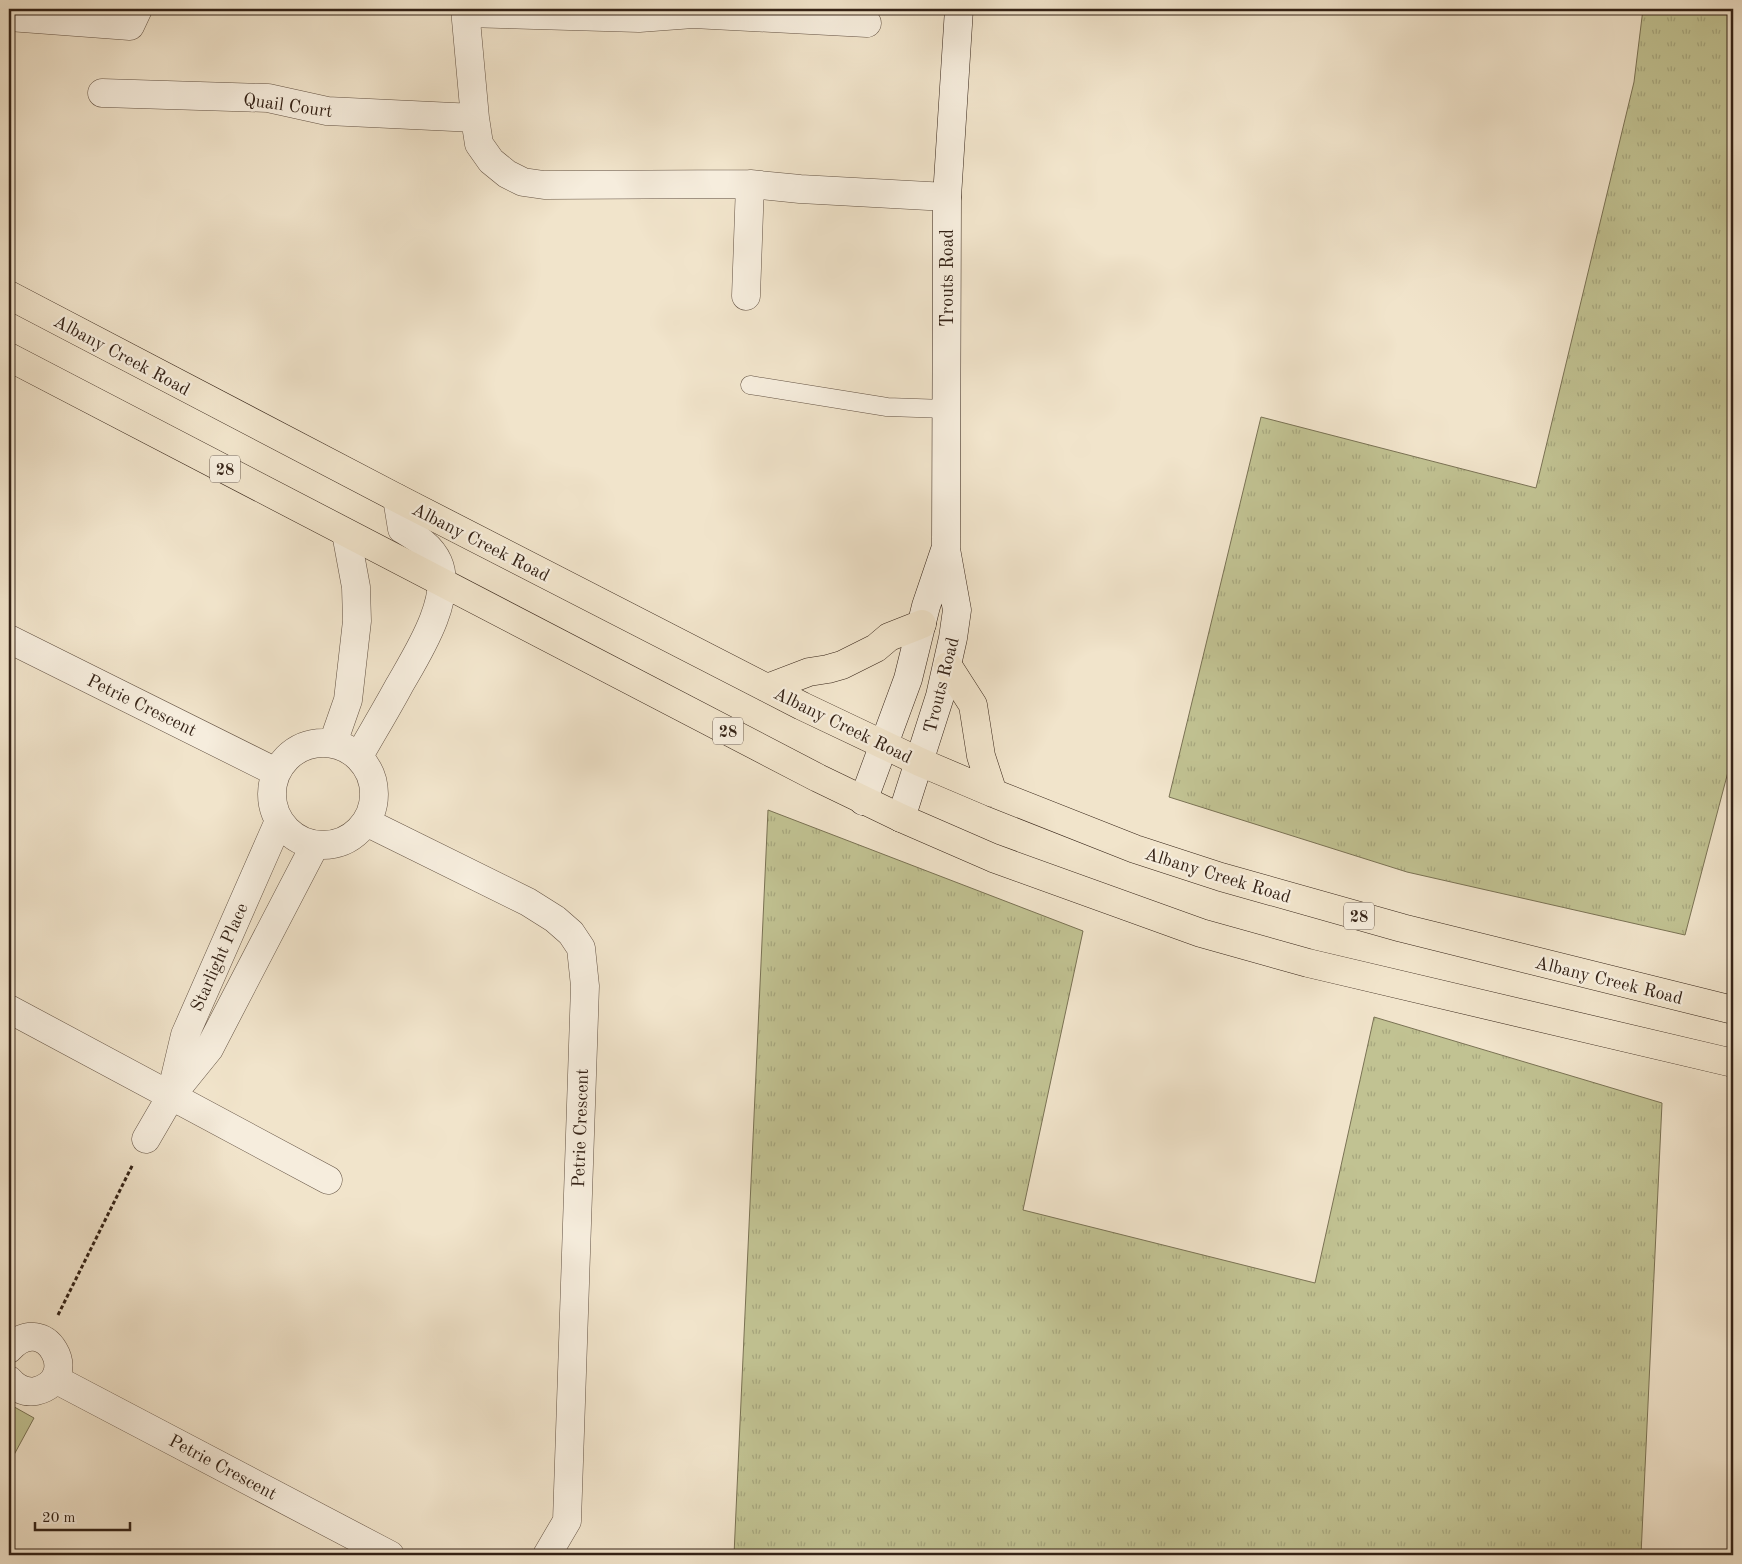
<svg xmlns="http://www.w3.org/2000/svg" width="1742" height="1564" viewBox="0 0 1742 1564" font-family="'Old Standard TT',serif">
  <defs>
    <pattern id="grass-tufts" width="24" height="20" patternUnits="userSpaceOnUse" patternTransform="scale(1.25)"><rect width="24" height="20" fill="#c1c292"/><path d="M3 7l-1-3M5 7V3M7 7l1-3M15 17l-1-3M17 17v-4M19 17l1-3" fill="none" stroke="#a6a67d"/></pattern>
  </defs>
  <rect width="100%" height="100%" fill="#f1e4cb"/>
  <filter id="stains"><feTurbulence type="fractalNoise" baseFrequency=".004" numOctaves="4"/><feColorMatrix values="0 0 0 0 .2 0 0 0 0 .09 0 0 0 0 .02 0 0 0 .5 -.17"/></filter>
  <radialGradient id="worn" r=".72"><stop offset=".6" stop-color="#630" stop-opacity="0"/><stop offset="1" stop-color="#630" stop-opacity=".3"/></radialGradient>
  <path fill="url(#grass-tufts)" stroke="#7a7254" d="M1643 9H1733V753L1685 935 1407 872 1169 797 1261 417 1536 488 1634 82Z
    M768 810 1083 931 1023 1210 1315 1283 1374 1017 1662 1103 1641 1555H734Z"/>
  <path fill="#c1c292" stroke="#7a7254" d="M9 1404 34 1418 9 1464Z"/>
  <g fill="none" stroke-linecap="round" stroke-linejoin="round">
    <defs>
      <path id="lane" d="M750 385 887 407 946 409"/>
      <path id="street" d="M465 9 475 118 479 144 491 161 507 174 523 182 544 185 750 184 800 189 947 197
        M466 13 639 18 693 14 867 23
        M9 17 130 26 138 9
        M102 93 268 98 327 111 475 118
        M746 296 750 184
        M9 639 276 772
        M333 743 348 700 357 621 356 587 346 533
        M272 794a51 51 0 1 1 102 0a51 51 0 1 1-102 0Z
        M359 756C372 733 386 710 399 686 416 656 454 598 438 562 431 546 417 538 402 529L397 498
        M366 822 528 902 555 919 571 933 581 948 585 986 567 1521 547 1555
        M9 1009 328 1180
        M172 1090 185 1035 279 821
        M146 1139 171 1096 209 1049 315 845
        M9 1349C45 1309 84 1379 36 1391 25 1393 16 1388 9 1380
        M55 1379 390 1555"/>
      <path id="secondary" d="M863 801 908 679 926 606 945 550
        M901 818 940 696 953 638 957 610 946 549 947 197 959 9"/>
      <path id="primary" d="M9 295 397 498 802 706 920 762 993 793 1135 849 1221 877 1402 928 1733 1010
        M9 357 818 778 901 818 993 858 1201 933 1308 963 1733 1063
        M948 666 973 705 981 756 993 793
        M767 688 809 672 828 669 842 665 876 648 889 637 922 624"/>
    </defs>
    <use href="#lane" stroke="#635243" stroke-width="19"/>
    <use href="#street" stroke="#635243" stroke-width="29"/>
    <use href="#secondary" stroke="#342216" stroke-width="29"/>
    <use href="#primary" stroke="#342216" stroke-width="29"/>
    <path stroke="#342216" stroke-width="3" stroke-dasharray="4 2.5" stroke-linecap="butt" d="M58 1315 133 1164"/>
    <use href="#lane" stroke="#f6eddd" stroke-width="18"/>
    <use href="#street" stroke="#f6eddd" stroke-width="28"/>
    <use href="#secondary" stroke="#f6eddd" stroke-width="28"/>
    <use href="#primary" stroke="#f1e4cb" stroke-width="28"/>
  </g>
  <g text-anchor="middle" stroke-width="4.5" stroke-linejoin="round" paint-order="stroke">
    <g fill="#f6eddd" stroke="#6e5f52" stroke-width="1">
      <rect x="210" y="455.5" width="30" height="27" rx="4"/>
      <rect x="713" y="717.5" width="30" height="27" rx="4"/>
      <rect x="1344" y="902.5" width="30" height="27" rx="4"/>
    </g>
    <g font-size="16" font-weight="bold" fill="#342216">
      <text x="225" y="475">28</text>
      <text x="728" y="737">28</text>
      <text x="1359" y="922">28</text>
    </g>
    <g font-size="18" fill="#342216" stroke="#f6eddd">
      <text transform="translate(288 105) rotate(8)" y="6">Quail Court</text>
      <text transform="translate(947 278) rotate(-90)" y="6">Trouts Road</text>
      <text transform="translate(122 355) rotate(28)" y="6">Albany Creek Road</text>
      <text transform="translate(481 542) rotate(27)" y="6">Albany Creek Road</text>
      <text transform="translate(941 685) rotate(-76)" y="6">Trouts Road</text>
      <text transform="translate(142 705) rotate(26)" y="6">Petrie Crescent</text>
      <text transform="translate(843 725) rotate(26)" y="6">Albany Creek Road</text>
      <text transform="translate(1218 875) rotate(17)" y="6">Albany Creek Road</text>
      <text transform="translate(219 957) rotate(-66)" y="6">Starlight Place</text>
      <text transform="translate(1609 980) rotate(14)" y="6">Albany Creek Road</text>
      <text transform="translate(580 1128) rotate(-88)" y="6">Petrie Crescent</text>
      <text transform="translate(223 1467) rotate(28)" y="6">Petrie Crescent</text>
    </g>
  </g>
  <rect width="1742" height="1564" fill="none" stroke="#f1e4cb" stroke-width="30"/>
  <rect x="10" y="10" width="1722" height="1544" fill="none" stroke="#342216" stroke-width="2.5"/>
  <rect x="15" y="15" width="1712" height="1534" fill="none" stroke="#342216"/>
  <path d="M35 1522v8h95v-8" fill="none" stroke="#342216" stroke-width="2.5"/>
  <text x="42" y="1522" font-size="15" fill="#342216" stroke="#f6eddd" stroke-width="4" paint-order="stroke">20 m</text>
  <rect width="100%" height="100%" filter="url(#stains)"/>
  <rect width="100%" height="100%" fill="url(#worn)"/>
</svg>
